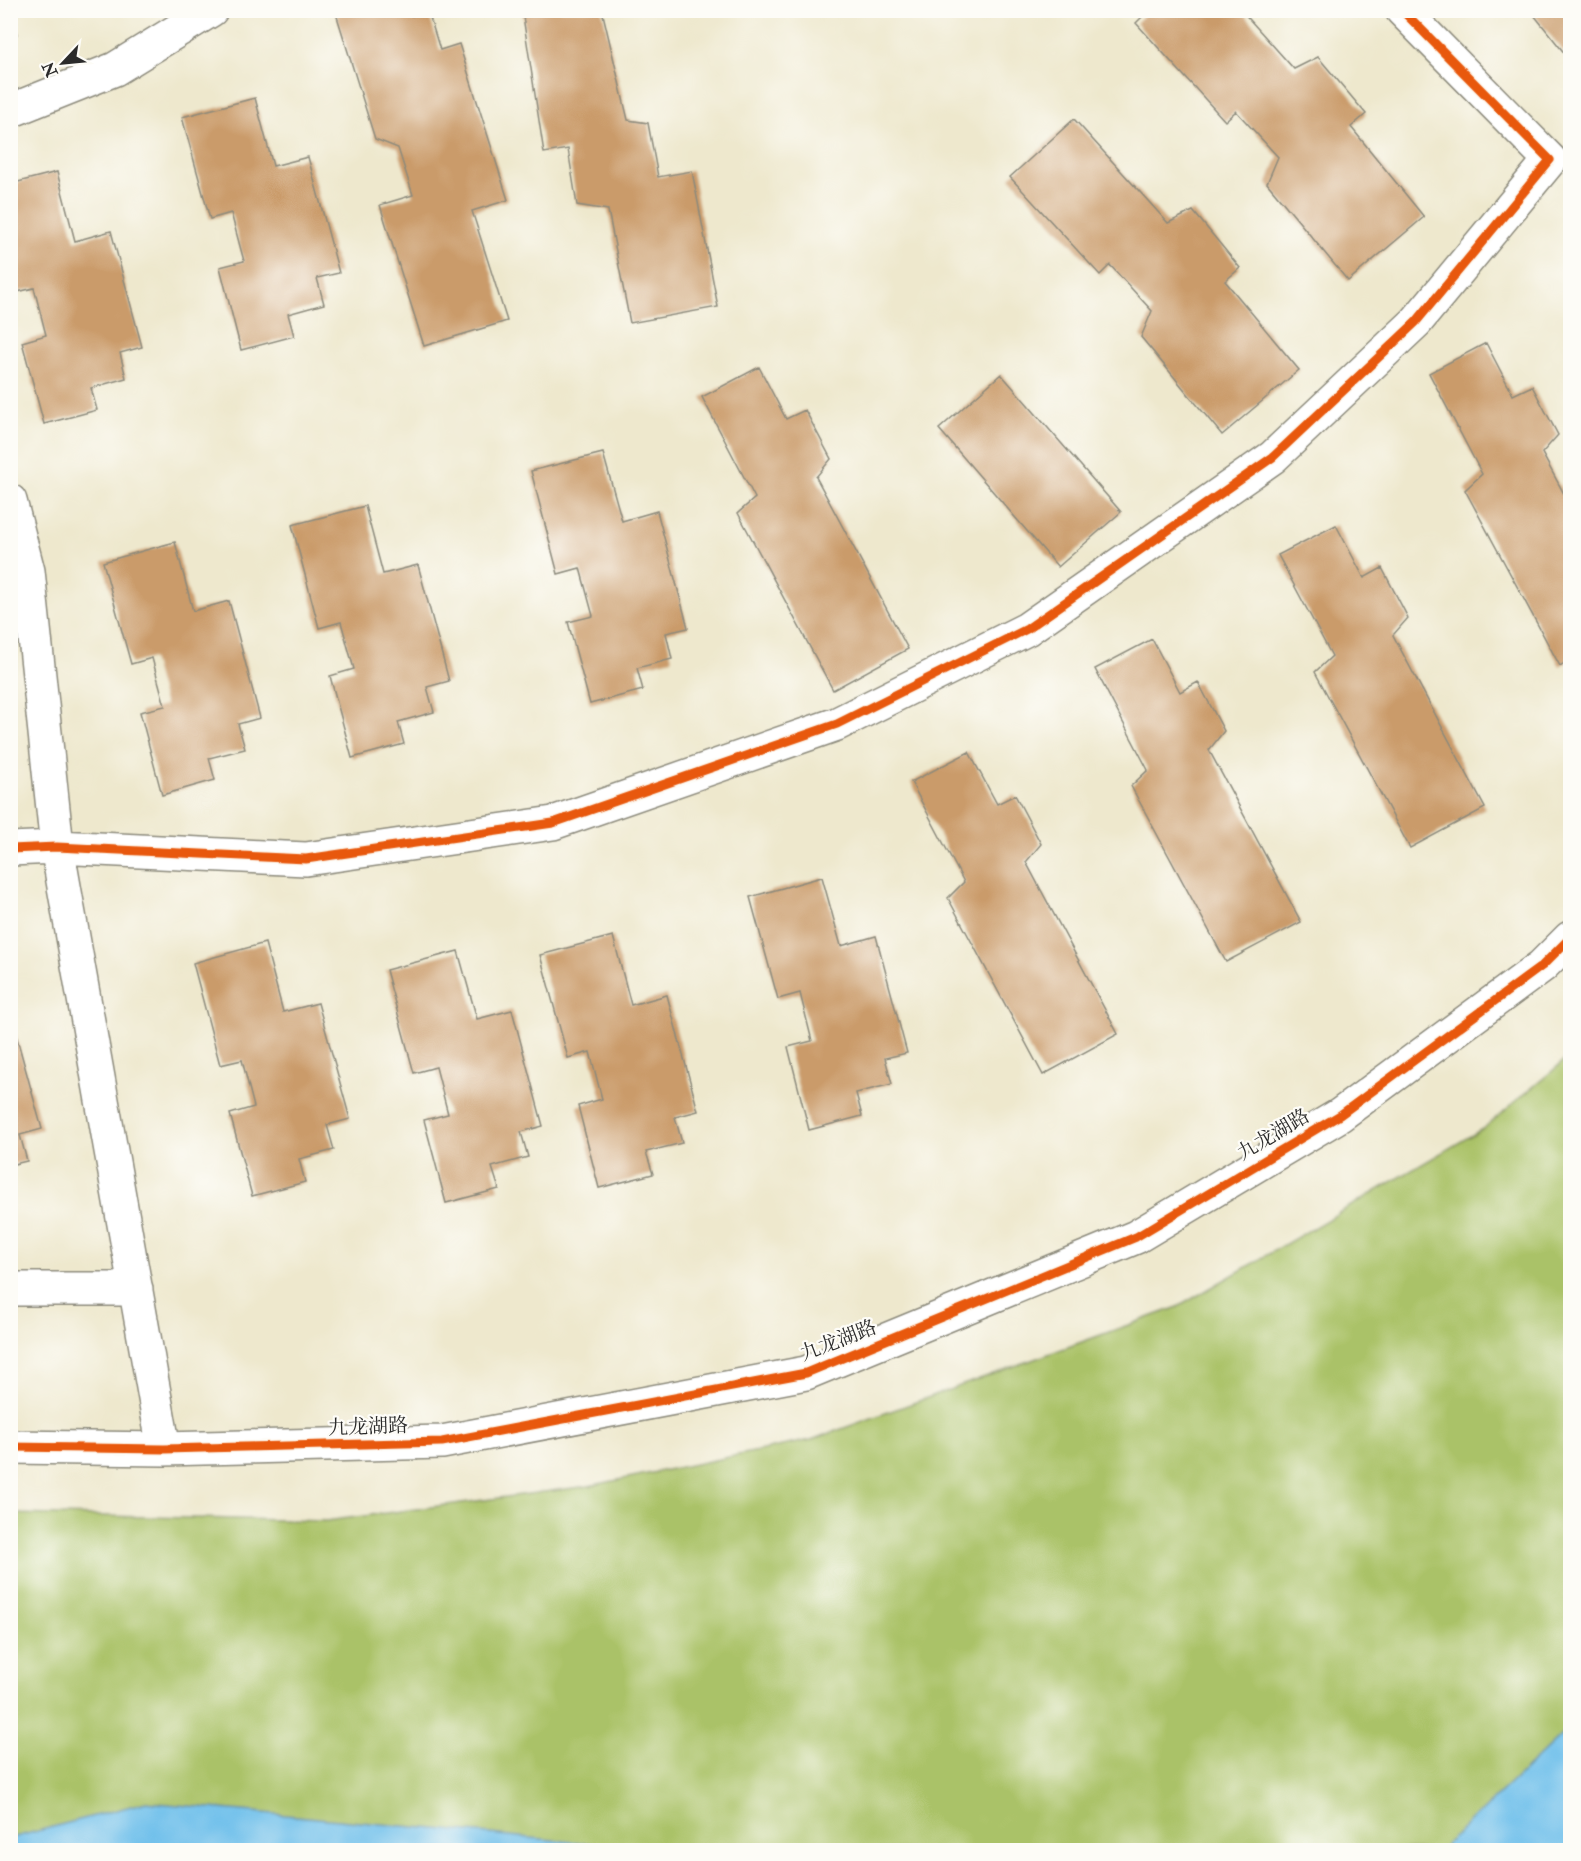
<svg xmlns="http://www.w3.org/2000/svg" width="1581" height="1861" viewBox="0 0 1581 1861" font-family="'IM FELL Double Pica','Noto Serif SC',serif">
  <rect width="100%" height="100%" fill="#fdfcf7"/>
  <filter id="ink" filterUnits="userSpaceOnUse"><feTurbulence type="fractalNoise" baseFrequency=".0167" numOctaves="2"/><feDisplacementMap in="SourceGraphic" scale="12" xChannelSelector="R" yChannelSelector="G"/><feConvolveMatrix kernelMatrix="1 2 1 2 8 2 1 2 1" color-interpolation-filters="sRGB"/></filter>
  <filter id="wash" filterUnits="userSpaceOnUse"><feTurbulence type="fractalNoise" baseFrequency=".008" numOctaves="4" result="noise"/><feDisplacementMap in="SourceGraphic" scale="24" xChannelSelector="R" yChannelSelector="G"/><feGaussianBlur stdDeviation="1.35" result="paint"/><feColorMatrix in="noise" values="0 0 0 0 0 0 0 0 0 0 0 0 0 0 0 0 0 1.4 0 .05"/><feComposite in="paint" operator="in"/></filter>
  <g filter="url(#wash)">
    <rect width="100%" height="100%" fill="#eee8cd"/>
    <path fill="#aac268" stroke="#6a764a" stroke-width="1.5" d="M1570 1056V1850H11V1514L326 1521 589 1486 811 1440 1178 1307 1484 1128Z"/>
    <path fill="#6fc0eb" stroke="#4d768b" stroke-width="1.5" d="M1570 1727V1850H1440Z
      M146 1802 628 1847 636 1850H11V1838Z"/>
    <g id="blocks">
      <path fill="#ca9b6a" d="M10 10 17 34 10 36Z
        M335 10H410L412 16 428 11 440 50 459 44 508 200 472 211 507 321 424 346 380 205 413 195 398 148 375 139Z
        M522 10H602L628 120 648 123 658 177 692 171 718 307 630 323 608 210 577 205 568 149 544 153Z
        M1149 10H1241L1294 69 1318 57 1366 114 1351 127 1424 217 1348 281 1267 183 1278 157 1236 111 1225 121 1136 23Z
        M1530 10H1570V60Z
        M255 98 273 166 308 157 339 273 317 278 324 304 288 314 294 336 241 350 220 267 244 261 231 213 210 219 182 117Z
        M1074 119 1168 223 1193 211 1240 268 1225 281 1299 370 1222 435 1141 337 1152 311 1110 265 1100 275 1010 177Z
        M57 172 75 241 111 231 142 347 120 353 126 378 91 388 97 410 44 424 22 342 46 335 34 288 13 293 10 286V184Z
        M1486 343 1513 395 1532 386 1558 435 1542 453 1570 505V660L1560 666 1465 490 1482 474 1429 373Z
        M759 367 786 419 805 410 831 459 816 477 908 649 833 690 738 513 755 498 702 397Z
        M1001 374 1121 512 1058 567 939 429Z
        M603 453 622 521 657 511 688 628 666 633 672 659 637 668 643 690 590 704 568 622 593 616 580 568 558 574 531 471Z
        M365 506 383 574 418 565 449 681 427 687 434 712 398 722 404 744 352 758 330 676 354 669 341 622 319 628 292 525Z
        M1336 525 1364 578 1382 568 1408 618 1393 635 1485 808 1410 848 1315 672 1332 656 1278 555Z
        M175 542 193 611 229 601 260 718 238 724 245 749 209 758 215 780 162 795 140 712 165 706 152 658 131 664 103 562Z
        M1152 639 1180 692 1198 682 1224 731 1209 750 1301 922 1226 962 1131 786 1148 770 1095 669Z
        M969 752 997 804 1015 795 1041 844 1026 862 1118 1034 1043 1075 948 898 964 882 911 782Z
        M822 877 841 946 876 936 907 1053 885 1058 892 1084 856 1093 862 1116 809 1130 788 1047 812 1041 800 993 778 999 750 897Z
        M613 936 631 1005 667 995 698 1111 675 1117 682 1143 646 1152 653 1174 599 1188 578 1106 602 1099 590 1052 568 1058 540 955Z
        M265 943 283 1012 318 1003 350 1119 327 1125 334 1150 299 1159 305 1182 252 1196 230 1114 254 1107 242 1060 220 1065 193 963Z
        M458 951 477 1019 512 1010 543 1126 521 1132 528 1157 492 1167 499 1189 446 1203 424 1120 448 1114 436 1067 414 1073 386 970Z
        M10 1013 42 1129 20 1135 27 1161 10 1165Z"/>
    </g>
  </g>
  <g filter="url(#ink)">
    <use href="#blocks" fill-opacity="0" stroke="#8c8a7c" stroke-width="1.5"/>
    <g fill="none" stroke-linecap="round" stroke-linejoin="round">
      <defs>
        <path id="minor" d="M10 111 115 69 211 10
          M10 501 28 571 57 847 164 1449
          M10 849 57 847 306 859 553 823 837 724 1027 629 1273 457 1416 322 1550 160 1402 10
          M10 1289H136
          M10 1447 164 1449 442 1442 806 1373 1136 1237 1340 1115 1542 966 1570 938"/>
      </defs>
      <use href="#minor" stroke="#8c8a7c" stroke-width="36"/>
      <use href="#minor" stroke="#fff" stroke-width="33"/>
      <defs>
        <path id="cycleway" d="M10 849 57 847 306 859 553 823 837 724 1027 629 1273 457 1416 322 1550 160 1402 10
          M10 1447 164 1449 442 1442 806 1373 1136 1237 1340 1115 1542 966 1570 938"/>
      </defs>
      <use href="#cycleway" stroke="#fdfcf7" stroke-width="13"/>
      <use href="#cycleway" stroke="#e8590c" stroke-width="9"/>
    </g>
  </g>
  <g text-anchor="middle" stroke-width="4.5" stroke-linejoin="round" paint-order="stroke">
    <g font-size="20" fill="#2b2b2b" stroke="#fdfcf7">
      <text transform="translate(1273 1134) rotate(-31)" y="7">九龙湖路</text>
      <text transform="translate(838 1340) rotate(-21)" y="7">九龙湖路</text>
      <text transform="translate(368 1426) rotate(-2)" y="7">九龙湖路</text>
    </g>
  </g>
  <rect width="1581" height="1861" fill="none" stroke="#fdfcf7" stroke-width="36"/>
  <g transform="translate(63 63) rotate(244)" stroke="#fdfcf7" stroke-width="4.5" paint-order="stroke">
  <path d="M0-4.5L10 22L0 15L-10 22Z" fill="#2b2b2b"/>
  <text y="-9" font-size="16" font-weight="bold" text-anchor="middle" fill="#2b2b2b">N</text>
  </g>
</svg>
